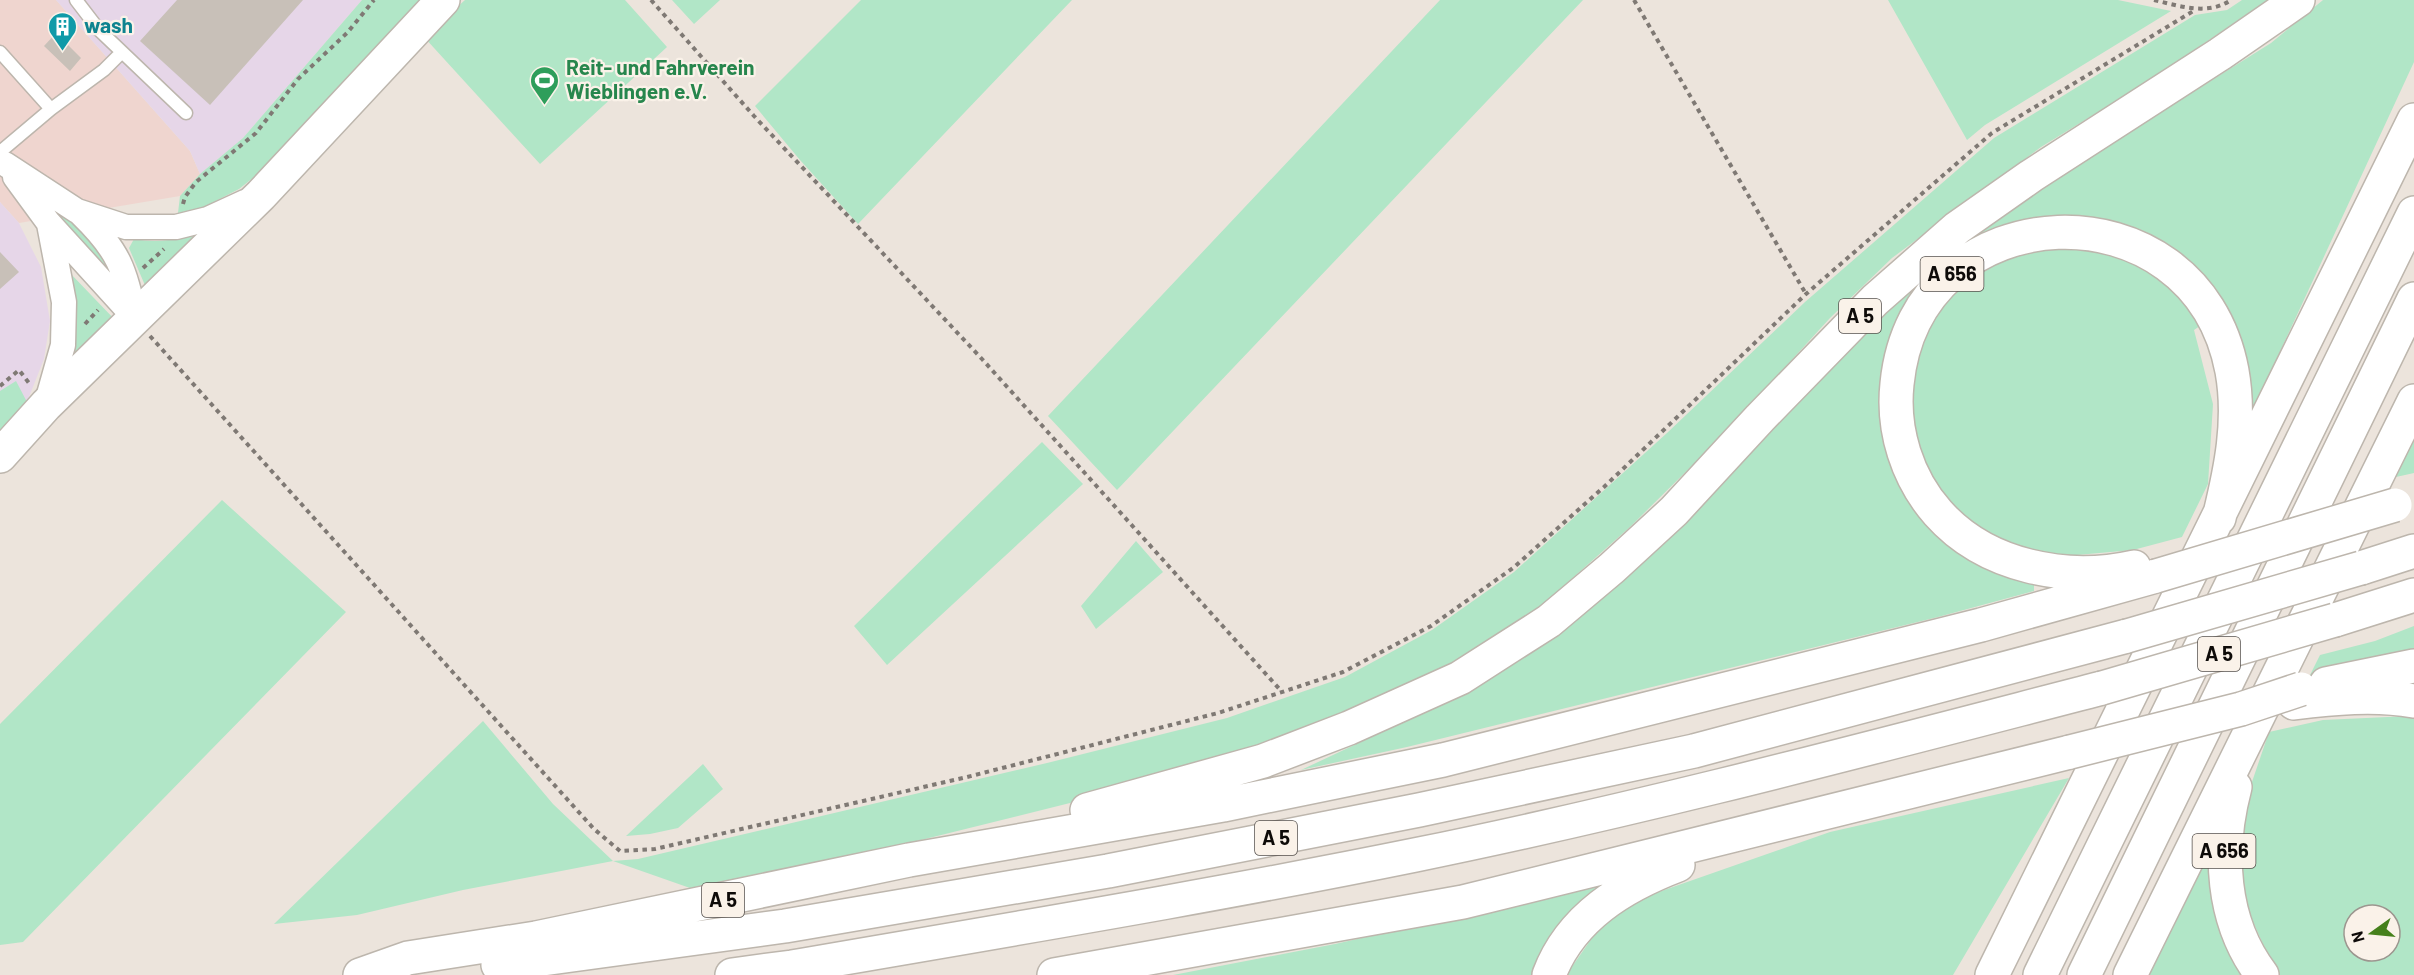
<svg xmlns="http://www.w3.org/2000/svg" width="2414" height="975" viewBox="0 0 2414 975" font-family="Barlow,sans-serif">
  <rect width="100%" height="100%" fill="#ece4dc"/>
  <path fill="#efd5cf" d="M0 0H56L190 151 200 174 180 196 19 223 0 202Z"/>
  <path fill="#e6d6e8" d="M56 0H362L243 138 200 174 190 151Z
    M0 202 19 223 41 267 50 321 44 359 27 402 0 431Z"/>
  <path fill="#b1e6c7" fill-rule="evenodd" d="M362 0H420L272 163 239 189 204 207 178 213 180 196 200 174 243 138Z
    M465 0H625L667 47 540 164 424 37Z
    M672 0H720L694 24Z
    M861 0H1072L858 224 800 160 755 106Z
    M1440 0H1583L1117 490 1048 416Z
    M1888 0H2118L2171 11 1985 125 1967 140Z
    M2242 0H2268L2147 82 2041 147 1892 258 1830 318 1725 433 1630 527 1540 607 1447 668 1339 720 1102 795 917 841 690 888 613 861 463 890 357 915 274 924 483 721 553 804 613 861 638 859 1047 763 1227 718 1345 677 1432 630 1514 572 1667 433 1805 302 1994 138 2195 15 2227 10Z
    M2323 0H2414V62L2247 423 2222 311 2194 330 2213 404 2208 484 2182 537 2133 550 2066 556 2034 581V591L1938 617 1407 747 1301 770 1476 688 1567 628 1639 567 1772 424 1921 277 1993 220 2072 168 2271 43Z
    M45 193 83 227 116 270 107 275 33 199Z
    M208 228 147 290 129 248 134 239C162 244 182 239 208 228Z
    M69 272 117 322 74 363 66 361Z
    M16 381 27 402 0 431V391Z
    M2414 439V473L2396 477Z
    M1042 442 1083 484 887 665 854 626Z
    M222 500 346 612 23 942 0 945V724Z
    M1136 541 1163 572 1096 629 1081 606Z
    M2414 626V657L2308 679 2320 655 2375 641Z
    M2409 716 2414 718V975H2272L2275 971 2241 895 2239 820 2269 732 2323 720ZM2354 915H2390V951H2354Z
    M703 764 723 789 678 828 650 834 626 836Z
    M2069 778 1953 975H1173L1335 944 1606 883 1569 971 1601 925 1630 902 1830 832Z
    M2212 844 2219 928 2246 975H2147Z"/>
  <path fill="#c8c0b8" d="M177 0H303L210 105 140 41Z
    M56 33 81 58 70 71 44 46Z
    M0 252 19 272 0 289Z"/>
  <g fill="none" stroke-linecap="round" stroke-linejoin="round">
    <defs>
      <path id="lane" d="M76 0 99 30 186 113
        M0 52 51 109
        M0 152 51 109 104 70 122 52"/>
      <path id="street" d="M5 164 77 211 126 227H176L208 219 245 202
        M15 177 48 222 136 319
        M82 215C119 251 124 268 135 317
        M46 405 63 345 64 302 49 224"/>
      <path id="secondary" d="M0 456 46 405 261 195 443 0"/>
      <path id="highway" d="M2134 567C2066 582 1986 567 1938 513 1907 478 1892 430 1897 384 1916 189 2196 179 2232 371 2241 421 2231 469 2219 518
        M2361 568 2414 551
        M2335 620 2414 595
        M2326 684 2414 666
        M2294 703C2333 698 2375 694 2414 701
        M2235 787C2218 851 2221 921 2262 975
        M1087 810 1263 761 1349 728 1460 678 1549 621 1612 568 1674 511 1760 418 1875 300 1957 228 2031 176 2220 54 2298 0
        M498 965 785 926 1108 871 1419 810 1694 751 2127 636
        M360 975 408 958 536 938 909 860 1223 805 1443 760 1981 625 2156 576
        M732 975 792 967C1000 931 1208 897 1415 855 1646 808 1874 747 2102 688
        M1054 975 1463 902 2070 752
        M1549 975C1571 917 1623 886 1678 865
        M1992 975 2414 120
        M2040 975 2414 213
        M2084 975 2414 299
        M2130 975 2414 401"/>
    </defs>
    <use href="#lane" stroke="#bdb6ad" stroke-width="15"/>
    <use href="#street" stroke="#bdb6ad" stroke-width="27"/>
    <use href="#secondary" stroke="#bdb6ad" stroke-width="36"/>
    <use href="#highway" stroke="#bdb6ad" stroke-width="36"/>
    <path stroke="#7f7974" stroke-width="4" stroke-dasharray="4.5 4.5" stroke-linecap="butt" d="M651 0 754 116 982 359 1283 693
      M1634 0 1806 294
      M2154 0C2180 6 2207 16 2231 0
      M183 204 185 197 196 182 256 133 298 79 347 33 374 0
      M143 268 164 249
      M85 324 98 310
      M150 336 594 829 620 851 655 849 967 777 1218 713 1343 672 1431 626 1513 568 1604 487 1806 294 1992 133 2195 10
      M0 386 19 370 29 383"/>
    <use href="#lane" stroke="#fff" stroke-width="12"/>
    <use href="#street" stroke="#fff" stroke-width="24"/>
    <use href="#secondary" stroke="#fff" stroke-width="33"/>
    <use href="#highway" stroke="#fff" stroke-width="33"/>
    <defs>
      <path id="highway-bridge" d="M2156 576 2395 505
        M2127 636 2361 568
        M2102 688 2335 620
        M2070 752 2241 709 2301 689"/>
    </defs>
    <use href="#highway-bridge" stroke="#bdb6ad" stroke-width="36" stroke-linecap="butt"/>
    <use href="#highway-bridge" stroke="#fff" stroke-width="33"/>
  </g>
  <defs>
    <symbol id="building-pin" viewBox="-11 -11 22 30"><path d="M0 17L-7.5 6A9.5 9.5 0 1 1 7.5 6Z" fill="#0f9aa8" stroke="#faf2e9"/><path d="M-4-6H4V6H1V3H-1V6H-4ZM-2.5-4.3h1.7v1.8h-1.7ZM.8-4.3h1.7v1.8H.8ZM-2.5-1h1.7V.8h-1.7ZM.8-1h1.7V.8H.8Z" fill="#fff"/></symbol>
    <symbol id="stadium-pin" viewBox="-11 -11 22 30"><path d="M0 17L-7.5 6A9.5 9.5 0 1 1 7.5 6Z" fill="#2e9e5b" stroke="#faf2e9"/><path d="M0-5a6.5 5 0 1 0 0 10a6.5 5 0 1 0 0-10ZM-3.5-1.8h7v3.6h-7Z" fill="#fff"/></symbol>
  </defs>
  <g fill-rule="evenodd">
    <use href="#building-pin" x="46" y="10" width="33" height="45"/>
    <use href="#stadium-pin" x="528" y="64" width="33" height="45"/>
  </g>
  <g text-anchor="middle" stroke-width="4.5" stroke-linejoin="round" paint-order="stroke">
    <g fill="#faf2e9" stroke="#55504c" stroke-width="1.5">
      <rect x="1920.5" y="257" width="63" height="34" rx="4.5"/>
      <rect x="1839" y="299" width="42" height="34" rx="4.5"/>
      <rect x="2198" y="637" width="42" height="34" rx="4.5"/>
      <rect x="1255" y="821" width="42" height="34" rx="4.5"/>
      <rect x="2192.5" y="834" width="63" height="34" rx="4.5"/>
      <rect x="702" y="883" width="42" height="34" rx="4.5"/>
    </g>
    <g font-size="20" font-weight="bold" fill="#0e0b09">
      <text x="1952" y="281">A 656</text>
      <text x="1860" y="323">A 5</text>
      <text x="2219" y="661">A 5</text>
      <text x="1276" y="845">A 5</text>
      <text x="2224" y="858">A 656</text>
      <text x="723" y="907">A 5</text>
    </g>
    <g font-size="21" font-weight="bold" fill="#0d838f" stroke="#faf2e9" text-anchor="start">
      <text x="84" y="33">wash</text>
    </g>
    <g font-size="21" font-weight="bold" fill="#27864d" stroke="#faf2e9" text-anchor="start">
      <text x="566" y="75">Reit- und Fahrverein<tspan x="566" dy="24">Wieblingen e.V.</tspan></text>
    </g>
  </g>
  <g transform="translate(2372 933) rotate(255)"><circle r="28" fill="#faf2e9" stroke="#9c968f" stroke-width="1.5"/>
  <path d="M0-4.5L10 22L0 15L-10 22Z" fill="#45801b"/>
  <text y="-9" font-size="16" font-weight="bold" text-anchor="middle" fill="#0e0b09">N</text>
  </g>
</svg>
